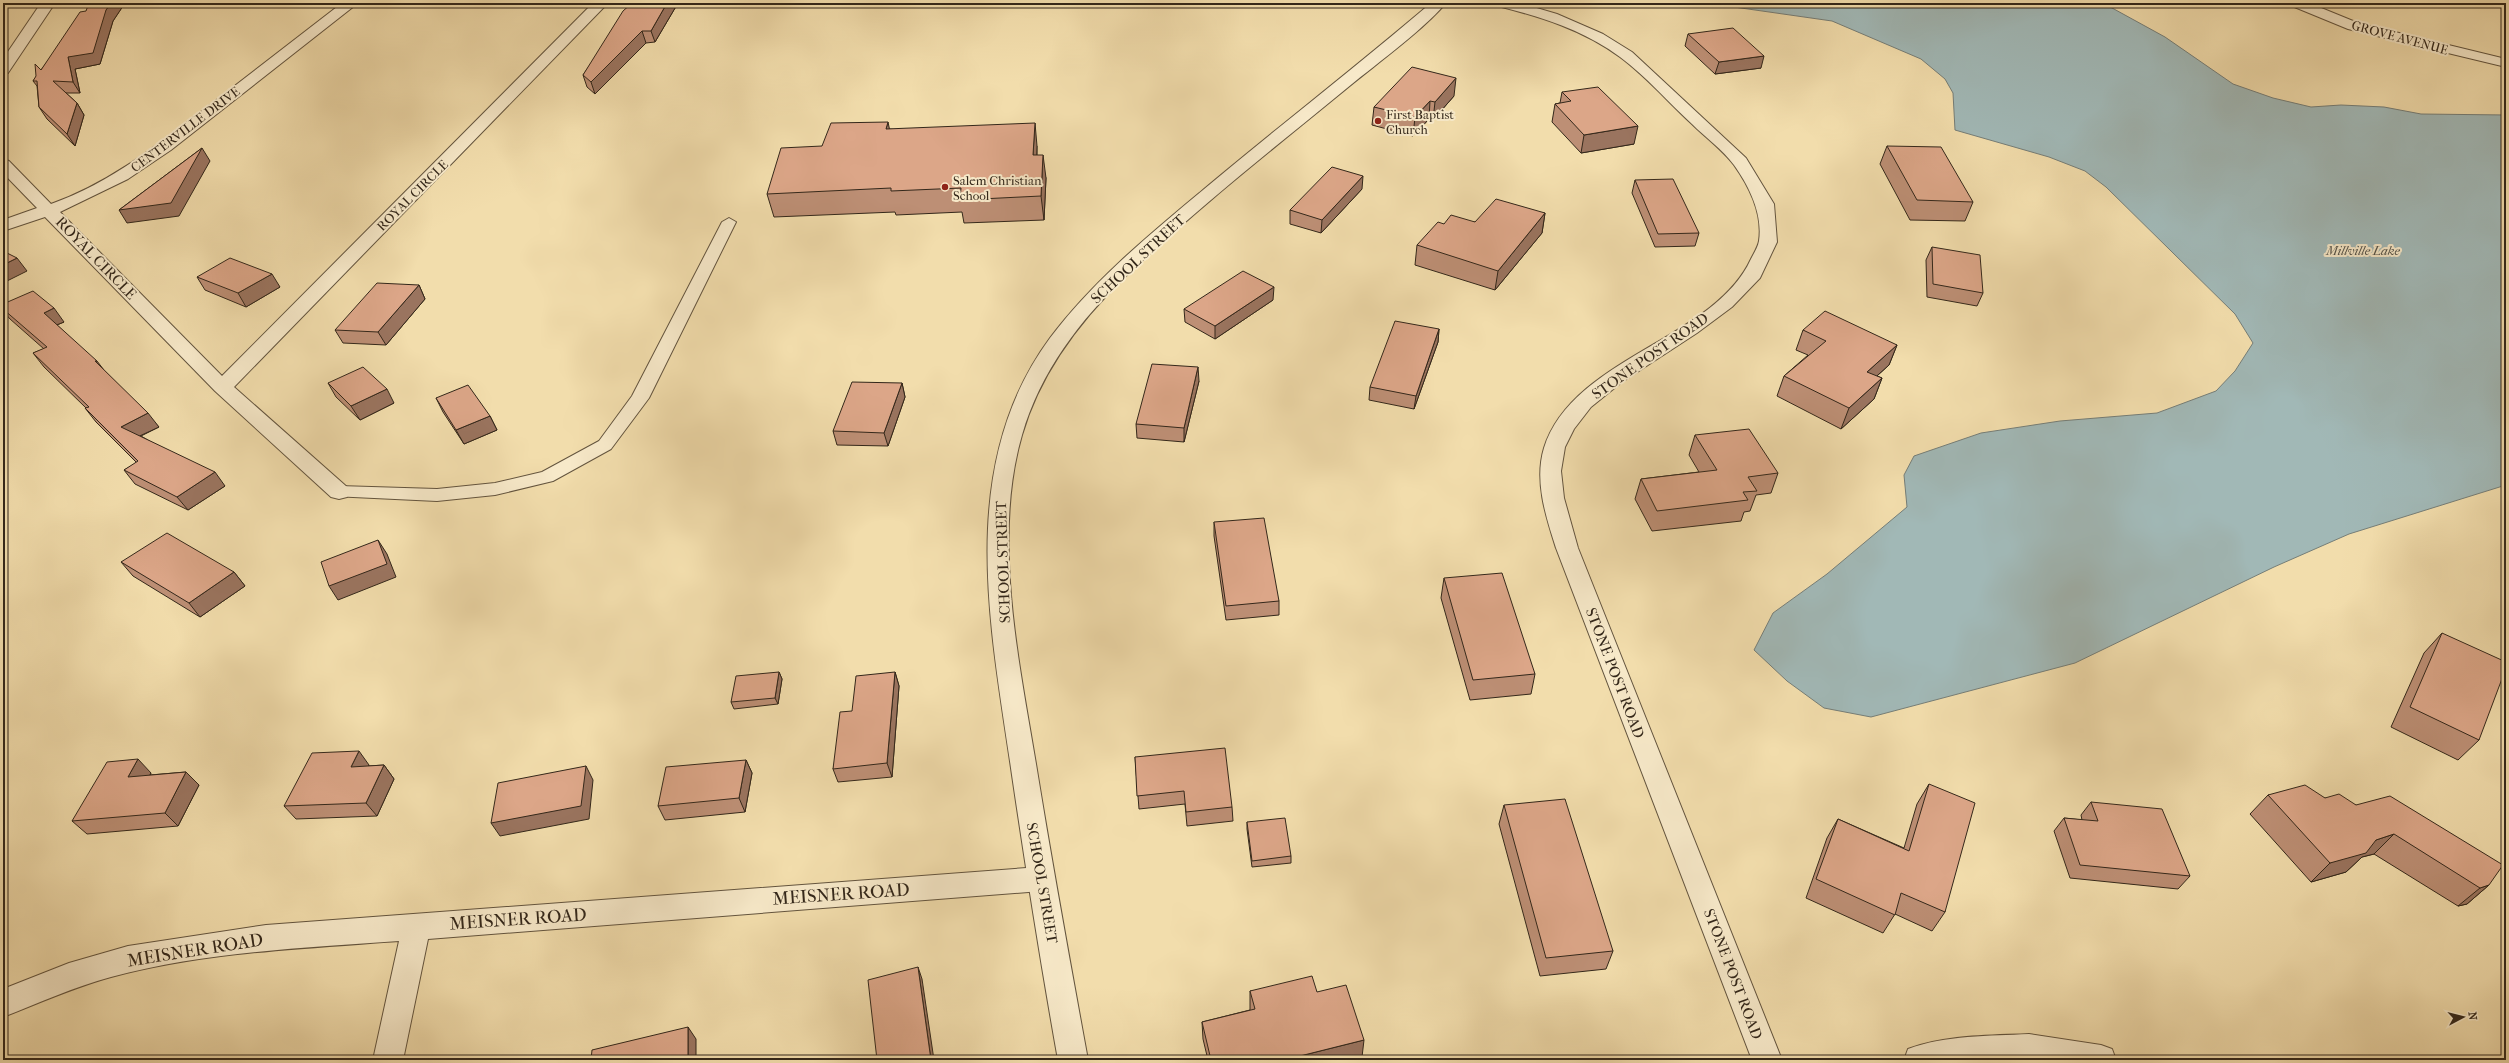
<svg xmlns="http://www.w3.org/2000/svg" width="2509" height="1063" viewBox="0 0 2509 1063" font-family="'IM FELL French Canon',serif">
  <rect width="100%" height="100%" fill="#f2ddac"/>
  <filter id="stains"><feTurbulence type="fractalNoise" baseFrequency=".005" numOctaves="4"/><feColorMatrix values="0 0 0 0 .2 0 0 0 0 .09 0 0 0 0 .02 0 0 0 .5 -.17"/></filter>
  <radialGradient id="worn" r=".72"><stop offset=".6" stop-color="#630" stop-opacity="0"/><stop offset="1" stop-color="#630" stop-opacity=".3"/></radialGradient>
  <path fill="#a1b8b6" stroke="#757e78" d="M1706 3H2103L2165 37 2233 84 2273 98 2311 107 2341 105 2384 107 2421 114 2506 115V485L2349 534 2274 567 2075 663 1871 717 1824 708 1787 681 1754 650 1773 613 1827 574 1907 507 1904 475 1914 456 1981 433 2060 421 2157 413 2216 391 2235 371 2253 343 2235 314 2106 187 2085 171 2049 157 1955 130 1953 93 1945 79 1921 59 1832 21Z"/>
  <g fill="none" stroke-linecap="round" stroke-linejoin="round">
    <defs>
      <path id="service" d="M729 218 736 222 649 398 611 449 553 481 495 495 437 501 332 496 330 492 332 488 339 486 437 489 495 483 542 472 599 441 632 396 722 222Z"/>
      <path id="minor" d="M41 3H55L8 73 3 74V59Z
        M342 3H358L171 150 128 179 60 212 222 376 593 3H608L234 387 347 487 350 492 347 497 339 499 331 497 215 391 45 217 3 231V220L37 208 3 173V159L9 161 51 204C111 183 161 142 210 105 254 71 298 37 342 3Z
        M1496 3H1520L1557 14 1603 34 1632 52 1746 158 1774 204 1777 242 1760 278 1732 307 1697 333 1622 382 1591 407 1574 429 1565 447 1561 471 1564 498 1578 548 1782 1060H1752L1556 548C1546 517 1534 481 1544 448 1573 357 1714 340 1751 259 1754 253 1758 247 1759 241 1763 214 1749 186 1734 165 1723 150 1705 137 1692 124 1668 102 1646 76 1620 57 1584 30 1541 17 1498 6Z
        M2290 3H2309L2358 23 2506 59V67L2348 29 2292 6Z
        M1041 867 1051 870 1055 879 1051 888 1041 891 428 939 403 1060H373L399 941C303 948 204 952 111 977 74 987 39 1003 3 1017V989L69 963 128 946 266 925Z
        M2029 1034 2101 1045 2112 1049 2116 1060H1904L1908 1049C1945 1035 1990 1036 2029 1034Z"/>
      <path id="tertiary" d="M1431 3H1446C1419 34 1373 66 1341 93 1269 152 1195 210 1127 275 1080 320 1040 372 1022 435 992 538 1019 661 1036 764 1052 863 1070 962 1088 1060H1058C1041 965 1026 870 1012 775 991 629 955 467 1050 338 1093 281 1149 235 1203 190 1278 127 1356 67 1431 3Z"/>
    </defs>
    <use href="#service" stroke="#63543e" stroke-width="2"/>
    <use href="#minor" stroke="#63543e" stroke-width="2"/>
    <use href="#tertiary" stroke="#63543e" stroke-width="2"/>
    <use href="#service" fill="#f7e9c9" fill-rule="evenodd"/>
    <use href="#minor" fill="#f7e9c9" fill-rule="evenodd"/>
    <use href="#tertiary" fill="#f7e9c9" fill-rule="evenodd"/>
  </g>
  <path fill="#bd8f75" stroke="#33271a" d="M632 3H678L655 42 646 43 595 94 587 87 583 75Z
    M129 5 123 6 113 21 100 64 75 69 80 93H66L77 103 84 115 75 146 47 119 39 107 37 86 33 81 41 70 86 11Z
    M1688 34 1761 68 1715 74 1685 46Z
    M1562 92 1634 144 1581 153 1552 122 1555 104 1560 103Z
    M1454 96 1433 120 1429 119 1413 136 1372 125 1374 107Z
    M889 129 1037 146V155L1046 178 1044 220 964 223 962 212 896 215 895 212 774 217 767 194 822 146Z
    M1887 146 1973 202 1965 221 1910 220 1880 164Z
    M1635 180 1699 233 1695 246 1655 247 1632 193Z
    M1362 189 1321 233 1290 224V210Z
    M1545 213 1542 233 1495 290 1415 265 1417 245 1444 224 1475 222Z
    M1932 247 1983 293 1977 306 1927 297 1926 260Z
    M197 277 280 287 246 307 205 290Z
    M419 285 425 299 386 345 343 343 335 330Z
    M1273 300 1215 339 1185 322 1184 309Z
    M3 304 64 322 57 325 104 370 159 427 141 436 225 486 188 510 135 484 124 470 137 463 96 422 85 408H86L44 367 33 353 44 349 10 319 3 311Z
    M1439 329 1438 342 1414 409 1369 400 1370 387Z
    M1803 330 1897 345 1889 365 1877 376 1882 378 1874 399 1841 429 1777 396 1784 376 1808 355 1796 350Z
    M1199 381 1184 442 1137 438 1136 424Z
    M328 383 394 403 360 420 336 397Z
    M902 383 905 397 888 446 837 445 833 431Z
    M436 398 490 416 497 430 464 444 443 412Z
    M1695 435 1778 473 1771 493 1756 495 1750 511 1744 512 1741 521 1652 531 1635 499 1641 479 1699 472 1689 455Z
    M1214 522 1279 601V615L1226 620 1214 536Z
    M121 562 234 572 245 586 200 617 133 576Z
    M1444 578 1535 674 1531 694 1470 700 1441 598Z
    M2442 633 2479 740 2458 760 2391 727 2424 653Z
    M779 672 782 679 778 704 734 709 731 702Z
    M895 672 899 686 892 777 838 782 833 769 852 711Z
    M1135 757 1232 807 1233 821 1187 826 1185 804 1139 809Z
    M746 760 752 773 745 812 665 820 658 806Z
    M369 765V766L384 765 394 779 377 816 296 819 284 806Z
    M186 772 199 785 178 826 87 834 72 821 151 773 150 775Z
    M1929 784 1945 912 1932 931 1895 914 1883 933 1806 898 1827 838 1838 819 1904 848 1917 804Z
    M2268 795 2325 798 2356 805 2489 885 2467 904 2458 906 2374 854 2362 857 2346 872 2311 882 2250 814Z
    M2091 802 2190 876 2178 889 2070 878 2054 831 2064 818 2082 820 2081 815Z
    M1504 805 1613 951 1606 969 1540 976 1499 824Z
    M1247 822 1291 856V863L1252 867 1247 829Z
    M1250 991 1317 992 1362 1057 1351 1060H1208L1203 1039 1202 1022 1250 1010Z"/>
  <path fill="#9a745f" stroke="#33271a" d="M111 3H130L129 5 123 6 113 21 100 64 75 69 80 93 73 82 68 57 106 10Z
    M667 3H678L655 42 651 31Z
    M642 31 646 43 595 94 591 82Z
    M1764 56 1761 68 1715 74 1719 62Z
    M1456 78 1454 96 1433 120 1435 102Z
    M1430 101 1429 119 1413 136 1415 117Z
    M77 103 84 115 75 146 67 134Z
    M888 122 893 146 886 129Z
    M1035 123 1037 146 1036 179 1033 155Z
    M1638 126 1634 144 1581 153 1584 135Z
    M202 148 210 161 179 216 127 223 119 210Z
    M1043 155 1046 178 1044 220 1041 196Z
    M1363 176 1362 189 1321 233 1322 220Z
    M1545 213 1542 233 1495 290 1498 271Z
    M17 258 27 271 3 283V265Z
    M272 274 280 287 246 307 238 293Z
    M419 285 425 299 386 345 378 332Z
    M1274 287 1273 300 1215 339V326Z
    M54 308 64 322 54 326 44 313Z
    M1439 329 1438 342 1414 409 1416 396Z
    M1897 345 1889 365 1859 392 1867 372Z
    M95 361H97L107 374Z
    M1198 367 1199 381 1184 442V428Z
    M1882 378 1874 399 1841 429 1849 408Z
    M902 383 905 397 888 446 884 433Z
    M387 389 394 403 360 420 351 406Z
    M148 413 159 427 131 440 121 427Z
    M490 416 497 430 464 444 456 430Z
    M215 472 225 486 188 510 177 497Z
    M378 540 387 554 396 577 338 600 329 586Z
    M234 572 245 586 200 617 189 603Z
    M779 672 782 679 778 704 775 698Z
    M895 672 899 686 892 777 887 763Z
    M359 751 369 765 362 780 351 767Z
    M138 759 151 773 141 790 128 777Z
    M746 760 752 773 745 812 739 798Z
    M384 765 394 779 377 816 366 803Z
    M586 766 593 780 589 819 500 836 491 823Z
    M186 772 199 785 178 826 165 813Z
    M2394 834 2374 854 2362 857 2346 872 2311 882 2330 863 2376 840Z
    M2489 885 2467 904 2458 906 2480 888Z
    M918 967 922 979 934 1060H931Z
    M688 1027 696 1039V1060H688Z
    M1364 1040 1362 1057 1351 1060H1284Z"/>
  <path fill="#dca688" stroke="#33271a" d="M89 3H111L106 10 93 53 68 57 73 82 53 81 77 103 67 134 39 107 37 81H33L36 76 35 64 41 70 80 12 86 11Z
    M632 3H667L651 31H642L591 82 583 75 623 11Z
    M1733 28 1764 56 1719 62 1688 34Z
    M1412 67 1456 78 1435 102 1430 101 1415 117 1374 107Z
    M1598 87 1638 126 1584 135 1555 104 1571 101 1562 92Z
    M888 122 886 129 1035 123 1033 155H1043L1041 196 960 200 961 188 891 191V188L767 194 781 148 822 146 831 123Z
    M1887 146 1941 147 1973 202 1917 200Z
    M202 148 171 203 119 210Z
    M1332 167 1363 176 1322 220 1290 210Z
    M1673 179 1699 233 1658 234 1635 180Z
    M1496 199 1545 213 1498 271 1417 245 1438 222 1444 224 1451 215 1475 222Z
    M1932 247 1980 255 1983 293 1933 284Z
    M3 251 17 258 3 265Z
    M230 258 272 274 238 293 197 277Z
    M1243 271 1274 287 1215 326 1184 309Z
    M377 283 419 285 378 332 335 330Z
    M33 291 54 308 44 313 97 361H95L148 413 121 427 215 472 177 497 124 470 138 461 85 408 89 407 33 353 47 347 3 309V304Z
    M1825 311 1897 345 1867 372 1882 378 1849 408 1784 376 1826 341 1803 330Z
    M1395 321 1439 329 1416 396 1370 387Z
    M1152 364 1198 367 1184 428 1136 424Z
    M363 367 387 389 351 406 328 383Z
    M852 382 902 383 884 433 833 431Z
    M468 385 490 416 456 430 436 398Z
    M1749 429 1778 473 1748 477 1757 491 1743 492 1748 500 1657 511 1641 479 1717 470 1695 435Z
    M1264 518 1279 601 1226 606 1214 522Z
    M167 533 234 572 189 603 121 562Z
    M378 540 387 564 329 586 321 562Z
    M1502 573 1535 674 1473 680 1444 578Z
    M2442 633 2506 662V668L2479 740 2410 707Z
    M779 672 775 698 731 702 736 676Z
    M895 672 887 763 833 769 840 712 852 711 856 676Z
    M1225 748 1232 807 1186 812 1184 791 1137 796 1135 757Z
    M359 751 351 767 384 765 366 803 284 806 312 753Z
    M138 759 128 777 186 772 165 813 72 821 107 762Z
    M746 760 739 798 658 806 666 767Z
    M586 766 581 806 491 823 498 783Z
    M1929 784 1975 803 1945 912 1901 893 1895 915 1816 879 1838 819 1909 851Z
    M2305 785 2325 798 2339 794 2356 805 2390 796 2503 865 2489 885 2480 888 2394 834 2376 840 2366 853 2330 863 2268 795Z
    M1565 799 1613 951 1546 958 1504 805Z
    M2091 802 2162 809 2190 876 2080 865 2064 818 2098 821Z
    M1285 818 1291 856 1252 861 1247 822Z
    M918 967 931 1060H877L868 980Z
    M1312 976 1317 992 1346 985 1364 1040 1284 1060H1211L1202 1022 1255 1009 1250 991Z
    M688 1027V1060H591L592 1050Z"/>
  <g fill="#8f2418" stroke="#f7e9c9" stroke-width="1.5">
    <circle cx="1378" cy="121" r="4"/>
    <circle cx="945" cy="187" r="4"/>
  </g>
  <g text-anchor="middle" stroke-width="4" stroke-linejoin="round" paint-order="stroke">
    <g font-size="13" fill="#33271a" stroke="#f7e9c9">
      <text transform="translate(2400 37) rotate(15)" y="5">GROVE AVENUE</text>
      <text transform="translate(185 129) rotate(-37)" y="5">CENTERVILLE DRIVE</text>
      <text transform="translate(412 195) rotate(-45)" y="5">ROYAL CIRCLE</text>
    </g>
    <g font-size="13" fill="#33271a" stroke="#f7e9c9" text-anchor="start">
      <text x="1386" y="119">First Baptist<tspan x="1386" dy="15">Church</tspan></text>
      <text x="953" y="185">Salem Christian<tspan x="953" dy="15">School</tspan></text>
    </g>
    <g font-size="13" font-style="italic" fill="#545249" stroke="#f7e9c9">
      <text x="2363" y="255">Millville Lake</text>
    </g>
    <g font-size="15" fill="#33271a" stroke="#f7e9c9">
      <text transform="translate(96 258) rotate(46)" y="5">ROYAL CIRCLE</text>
      <text transform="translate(1138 259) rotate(-43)" y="5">SCHOOL STREET</text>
      <text transform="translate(1650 356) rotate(-35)" y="5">STONE POST ROAD</text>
      <text transform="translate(1003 562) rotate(-92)" y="5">SCHOOL STREET</text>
      <text transform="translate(1615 673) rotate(69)" y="5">STONE POST ROAD</text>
      <text transform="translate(1042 883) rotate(80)" y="5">SCHOOL STREET</text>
      <text transform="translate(1733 974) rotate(69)" y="5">STONE POST ROAD</text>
    </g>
    <g font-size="18" fill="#33271a" stroke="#f7e9c9">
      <text transform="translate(841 894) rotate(-4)" y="6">MEISNER ROAD</text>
      <text transform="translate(518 919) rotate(-4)" y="6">MEISNER ROAD</text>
      <text transform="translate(195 950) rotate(-9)" y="6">MEISNER ROAD</text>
    </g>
  </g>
  <rect width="2509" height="1063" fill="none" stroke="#f2ddac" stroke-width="16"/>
  <rect x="4" y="4" width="2501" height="1055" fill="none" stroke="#33271a" stroke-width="2"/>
  <rect x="8" y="8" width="2493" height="1047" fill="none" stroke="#33271a"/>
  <g transform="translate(2463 1017) rotate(83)" stroke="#f7e9c9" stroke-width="3" paint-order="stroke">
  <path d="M0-3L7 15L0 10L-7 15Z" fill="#33271a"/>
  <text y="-6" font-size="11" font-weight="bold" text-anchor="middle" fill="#33271a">N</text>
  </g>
  <rect width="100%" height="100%" filter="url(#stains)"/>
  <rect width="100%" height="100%" fill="url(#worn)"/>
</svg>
